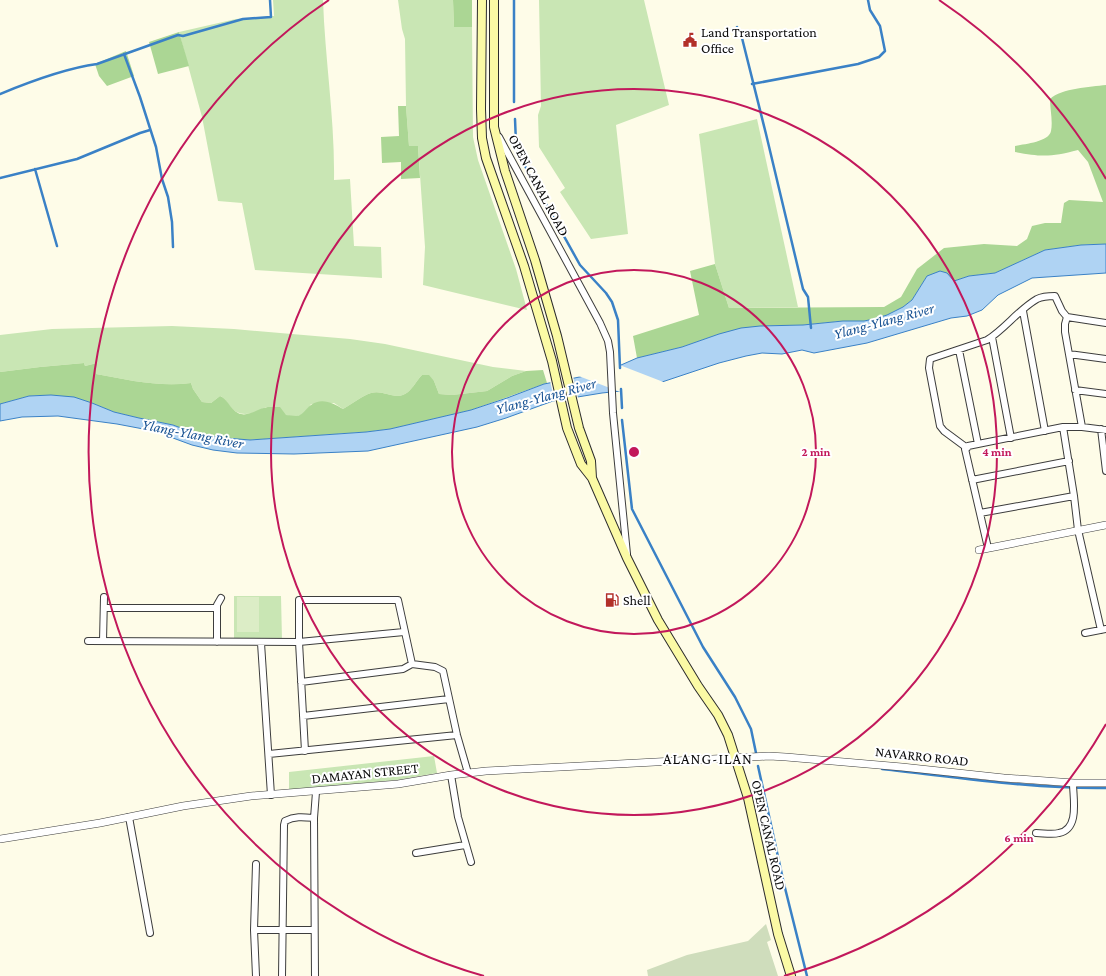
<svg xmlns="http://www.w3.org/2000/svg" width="1106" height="976" viewBox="0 0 1106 976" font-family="'Crimson Pro',serif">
  <rect width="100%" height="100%" fill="#fefce8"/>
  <path fill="#c9e6b4" d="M273 0H323C325 60 335 120 334 180L350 179 354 246 381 247 382 278 255 270 242 203 218 201 202 117 179 32 236 19 274 16Z
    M398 0H453L454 27H472L473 137 478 160 516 269 527 310 423 285 425 247 418 146H409L406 106 405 39 402 29Z
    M539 0H644L669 105 616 125 628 234 591 239 560 192 565 188 539 147 538 115 541 106Z
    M757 119 798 307 729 308 715 264 699 134Z
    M172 326 234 329 350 339 385 344 493 367 526 371 512 376 487 391 452 395 439 394 434 381 422 375C417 380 413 388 408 392 396 402 384 389 371 393 362 396 352 404 343 409L334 403 311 404C309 407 306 411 303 414 292 421 276 411 266 407 253 414 239 419 229 405 226 401 225 398 220 396L211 403 202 402 193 389 191 383C159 387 128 380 96 374L97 363 85 366 84 363 40 367 0 372V335L52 329Z
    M234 596H281L282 640H234Z
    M434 756 437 773 397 780 289 790V772Z"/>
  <path fill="#abd694" d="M453 0H472V27H454Z
    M179 32 189 66 158 74 149 42Z
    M126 51 134 76 107 86 99 76 95 64Z
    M1106 85V244L1081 245 1045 250 995 273 969 276 954 281 947 274 927 276 912 300 903 307 887 315 874 319 864 321H843L803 325 760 326 719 334 682 347 637 358 633 336 699 315 690 271 715 264 729 308 884 307 901 297 917 269 944 248 984 244 1017 246 1027 239 1032 226 1045 223H1061L1064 203 1069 200 1103 202 1088 162 1078 150C1052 157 1041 157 1015 152V146C1024 144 1049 142 1051 131 1053 121 1050 109 1050 99 1062 88 1090 87 1106 85Z
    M398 106H406L409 146H418L420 178 401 179V162L382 163 381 137 399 136Z
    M84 363 85 366 97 363 96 374C128 380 159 387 191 383L193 389 202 402 211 403 220 396C227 398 230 409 238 413 248 418 258 408 268 407 272 407 276 407 280 407L286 415C289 415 293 416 296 416 303 416 305 409 311 405 321 397 334 403 343 409 352 404 362 396 371 393 384 389 396 402 408 392 413 388 417 380 422 375H429L434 381 439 394 452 395 487 391 512 376 526 371 543 370 547 383 471 410 390 429 366 432 250 440 226 438 197 434 173 425 139 418 114 412 92 403 51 395 29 396 0 404V372L40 367Z"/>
  <path fill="#cfddbc" d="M766 924 771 940 767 942 778 976H648L647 970 687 955 748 941Z"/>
  <path fill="#dcedc6" d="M237 597H259V632H237Z"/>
  <path fill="#afd3f3" stroke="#3a81c6" d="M1106 244V273L1032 278 998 295 982 310 967 316 951 318 867 343 814 353 802 350 782 354 762 353 746 356 719 363 659 383 630 390 602 393 553 401 506 418 477 427 368 451 294 454 237 453 213 450 192 445 154 431 117 424 58 416 22 417 0 421V404L29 396 51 395 74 397 92 403 114 412 139 418 173 425 197 434 226 438 250 440 366 432 390 429 471 410 507 398 544 384 605 372 637 358 682 347 719 334 741 328 760 326 803 325 843 321H864L874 319 887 315 903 307 912 300 927 276 940 271 947 273 954 281 969 276 995 273 1045 250 1081 245Z"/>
  <path fill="#fefce8" d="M617 364 666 383 623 393 576 375 604 370Z
    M573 376 578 398 555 402 550 381Z"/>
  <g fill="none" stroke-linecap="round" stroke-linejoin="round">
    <path stroke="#3a81c6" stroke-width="2.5" d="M514 0V102
      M737 27 741 34 766 134 803 289 808 297 811 328
      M124 54 140 97 156 147 162 179 168 197 172 222 173 247
      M752 84 858 64 879 57 885 51 880 26 870 10 868 0
      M0 94C29 82 67 68 97 64L178 35 183 36 243 19 271 17 270 0
      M515 119 516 143 521 159 580 265 606 293 612 302 618 320 620 368
      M35 169 57 246
      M0 178 77 159 140 133 150 130
      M621 389 622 408
      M622 420 632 509 703 647 735 697 751 729 756 753
      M758 766 784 884 807 976
      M882 769C956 777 1031 789 1106 788"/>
    <defs>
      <path id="minor" d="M499 137 600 323 608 341 610 352 613 413 627 554
        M1023 311 1045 431
        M1067 317 1065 324V332L1082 427
        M992 337 1011 438
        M959 350 978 444
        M1069 354 1106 359
        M1075 390 1106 394
        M1063 427H1082L1106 430
        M1101 429 1106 471
        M967 448 944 431 940 426 929 368 930 359 987 340C1005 329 1018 310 1037 299 1041 297 1050 296 1055 296L1062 311 1067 317 1106 323
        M972 480 1069 461
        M980 513 1074 496
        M988 548 965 449 968 446 1063 427 1074 496 1078 530 1101 630
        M104 608H217
        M1085 633 1106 629
        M88 641 299 642 404 632
        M103 641 104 597
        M217 642V605L221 598
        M261 643 271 795
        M301 682 403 669 412 664 435 667 443 671 457 735 468 773
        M303 716 449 699
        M305 751 299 642V600H398L412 664
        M269 754 457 735
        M451 775 458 817 471 862
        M129 817 150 933
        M1036 833C1043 833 1052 835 1059 833 1080 829 1073 798 1073 783
        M416 853 465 845
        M256 864 254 930 256 976
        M254 930H314
        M282 976 284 825 285 821C295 816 303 817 314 818
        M315 976 314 818 316 792"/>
      <path id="tertiary" d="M979 550 1106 525
        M0 839 100 823 183 806 251 796 398 784 451 775 486 771 769 756 786 757 902 767 1004 778 1074 783H1106"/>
      <path id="secondary" d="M482 0 481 109 482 138 486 158 524 266 552 361 567 428 581 464 592 478 627 558 658 620 698 686 718 715 728 735 748 798 778 934 791 976
        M494 0V127L505 171 535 260 557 336 579 428 591 461 592 478"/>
    </defs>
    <use href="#minor" stroke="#3d3d3d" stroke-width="8"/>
    <use href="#tertiary" stroke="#3d3d3d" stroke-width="8"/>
    <use href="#secondary" stroke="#2c2c2c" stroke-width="10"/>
    <use href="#minor" stroke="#fff" stroke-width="6"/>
    <use href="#tertiary" stroke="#fff" stroke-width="7"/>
    <use href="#secondary" stroke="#fbfaa5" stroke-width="8"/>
  </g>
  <g fill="none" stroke="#c2185b" stroke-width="2">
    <circle cx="634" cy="452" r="182"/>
    <circle cx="634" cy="452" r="363"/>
    <path d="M1106 724A545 545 0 0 1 784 976M484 976A545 545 0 0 1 329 0M939 0A545 545 0 0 1 1106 179"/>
  </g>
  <defs>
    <symbol id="civic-bare" viewBox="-9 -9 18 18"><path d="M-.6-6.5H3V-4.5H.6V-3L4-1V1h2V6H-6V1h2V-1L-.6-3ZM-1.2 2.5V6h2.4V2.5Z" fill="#b23029" stroke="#fff" stroke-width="2.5" paint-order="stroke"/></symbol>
    <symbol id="fuel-bare" viewBox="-9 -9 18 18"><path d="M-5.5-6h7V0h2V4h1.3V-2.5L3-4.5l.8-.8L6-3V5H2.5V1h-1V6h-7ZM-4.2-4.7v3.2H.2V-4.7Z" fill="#b23029" stroke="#fff" stroke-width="2.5" paint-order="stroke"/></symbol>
  </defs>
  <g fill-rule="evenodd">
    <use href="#civic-bare" x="680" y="30" width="20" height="20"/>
    <use href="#fuel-bare" x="602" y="590" width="20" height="20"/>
  </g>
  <g text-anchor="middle" stroke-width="4" stroke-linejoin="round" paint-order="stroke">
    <g font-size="14" fill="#0a0a0a" stroke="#fff" text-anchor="start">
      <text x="701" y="37">Land Transportation<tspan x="701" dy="16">Office</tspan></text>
      <text x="623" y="605">Shell</text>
    </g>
    <g font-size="14" fill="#0a0a0a" stroke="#fff">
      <text transform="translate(539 185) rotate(62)" y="5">OPEN CANAL ROAD</text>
      <text transform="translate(922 756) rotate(6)" y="5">NAVARRO ROAD</text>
      <text transform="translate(365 773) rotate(-6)" y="5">DAMAYAN STREET</text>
      <text transform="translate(769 835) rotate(77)" y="5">OPEN CANAL ROAD</text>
    </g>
    <g font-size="15" font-style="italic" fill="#1a5494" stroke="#fff">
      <text transform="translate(884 321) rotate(-15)" y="5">Ylang-Ylang River</text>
      <text transform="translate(546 396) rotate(-15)" y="5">Ylang-Ylang River</text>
      <text transform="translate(193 434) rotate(11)" y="5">Ylang-Ylang River</text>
    </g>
    <g font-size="15" letter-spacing="1" fill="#0a0a0a" stroke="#fff">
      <text x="708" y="764">ALANG-ILAN</text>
    </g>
  </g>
  <circle cx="634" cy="452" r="6" fill="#c2185b" stroke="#fff" stroke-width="2"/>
  <g font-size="12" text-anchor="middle" font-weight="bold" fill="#c2185b" stroke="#fff" stroke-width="4" stroke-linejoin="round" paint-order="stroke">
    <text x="816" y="456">2 min</text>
    <text x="997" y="456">4 min</text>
    <text x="1019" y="842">6 min</text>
  </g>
</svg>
